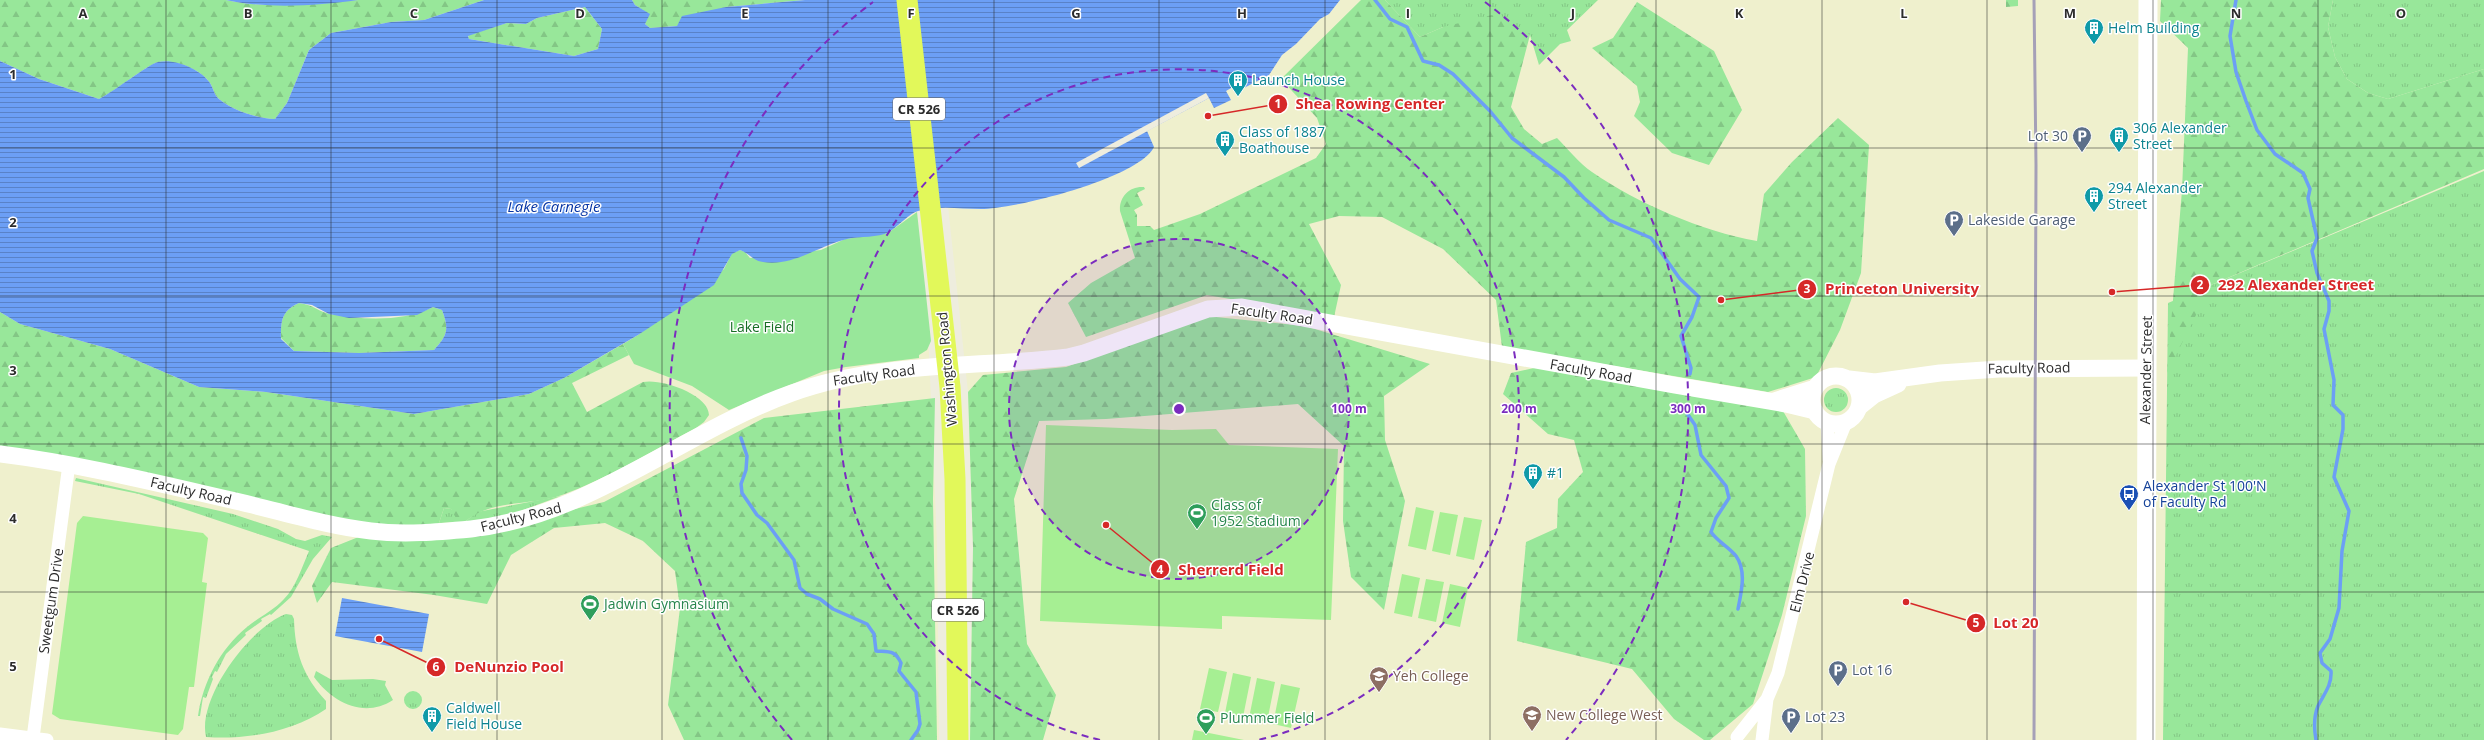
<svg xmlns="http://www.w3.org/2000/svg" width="2484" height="740" viewBox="0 0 2484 740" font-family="'Open Sans',sans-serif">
  <defs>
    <pattern id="grass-tufts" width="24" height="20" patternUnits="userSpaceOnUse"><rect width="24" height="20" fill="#98e79a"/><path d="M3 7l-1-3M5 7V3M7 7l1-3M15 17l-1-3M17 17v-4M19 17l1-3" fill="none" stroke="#83c685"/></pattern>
    <pattern id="forest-firs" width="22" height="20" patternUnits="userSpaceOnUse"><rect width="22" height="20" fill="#98e79a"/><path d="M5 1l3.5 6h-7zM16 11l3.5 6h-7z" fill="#83c685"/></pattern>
    <pattern id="water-rules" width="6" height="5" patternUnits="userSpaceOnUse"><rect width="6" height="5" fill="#6c9ff5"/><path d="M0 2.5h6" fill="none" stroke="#5982c7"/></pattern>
  </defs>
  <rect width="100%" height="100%" fill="#eeedde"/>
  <path fill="#eff0cd" d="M1340 0H2484V740H970L973 547 968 392 948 206 982 209 1014 205 1082 186 1154 147 1147 131 1209 98 1231 100 1226 91 1238 84 1269 75 1282 55 1296 44 1320 18 1329 14Z
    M917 212 929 353 937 544 939 740H0V312L199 387 414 414 638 335Z"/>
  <path fill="url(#grass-tufts)" d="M1385 0H1598L1567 30 1571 41 1560 44 1539 65 1530 35 1443 27 1420 37Z
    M2333 0H2484V69L2388 99 2368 93 2347 79 2335 57 2328 27Z
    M2484 171V740H2163L2168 303Z
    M1824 400a12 12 0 1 1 24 0a12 12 0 1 1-24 0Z
    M76 478 233 514 278 529 296 539 305 541 322 535 332 537 313 559 291 597 271 615 270 614 261 619 262 621 245 633 246 635 226 654 217 672 215 671 212 677 213 679 206 698 203 697 200 716H198C203 682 220 649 247 627 259 617 273 611 284 599 296 587 302 567 309 551L139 494 75 481Z
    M561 496 515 513 479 521 439 523 444 508 451 509 466 521 477 512Z
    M286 614 292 615 294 619C295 653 303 676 326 701V709C293 732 246 740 206 737 197 698 250 627 286 614Z
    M316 671 332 680 373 679 386 681 385 685 393 700C364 719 332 702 314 677Z
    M404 700a9 9 0 1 1 18 0a9 9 0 1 1-18 0Z"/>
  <path fill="url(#forest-firs)" d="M0 0H226C270 10 315 2 359 0 401 0 443 0 484 0L424 20 391 22 331 33 309 50 287 103 275 119C256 118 234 111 219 99 214 95 213 87 210 83 201 69 174 59 158 62 147 65 114 92 99 99L39 79 0 61Z
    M632 0H805L726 7 677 26 650 28 645 24 649 14 635 5Z
    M1361 0H1385L1420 37 1443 27 1496 14 1530 35 1511 107 1524 129 1542 144 1557 138C1568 149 1579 163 1592 172 1639 204 1701 231 1757 241L1764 194 1792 162 1838 118 1869 145 1861 273 1840 330 1816 377 1768 392 1502 347 1496 300 1443 249 1382 217 1339 216 1309 224 1341 285 1334 317 1207 295 1086 337 1068 303 1091 283 1135 258 1120 211C1119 197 1129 186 1144 187L1145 189 1137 193 1143 205 1134 210 1137 215V226H1150L1154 230 1200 214 1316 158 1326 144 1317 118 1281 79Z
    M2006 0H2018V6L2006 7Z
    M2161 0H2333L2328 27 2335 57 2347 79 2368 93 2388 99 2484 69V169L2211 285 2167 373 2182 190 2188 48 2160 21Z
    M1637 2 1714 51 1742 110 1709 165 1672 153 1634 116 1640 102 1637 86 1592 48 1613 38Z
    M585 7 602 29 598 49 574 56 469 39 468 35 507 23 526 24 537 18Z
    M299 303C314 305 319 312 330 314 363 320 403 322 433 307L442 310C449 329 448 335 434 350L359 353 294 351 281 338C281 321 281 311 299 303Z
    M0 312 20 324 110 349 199 387 266 392 414 414 529 394 564 378 623 344 629 355 572 383 587 412 643 382C660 378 709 394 709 415L704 422 696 428C652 451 609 478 562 495 532 506 492 499 466 521L457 520 451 509 444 508 439 523 432 527 368 524 0 448Z
    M1206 316 1305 326 1430 364 1384 396 1385 440 1405 501 1384 610 1351 577 1343 521 1344 446 1298 404 1106 419 1039 421 1014 499 1027 644 1056 695 1043 740H970L973 547 968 392 983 375 1066 367Z
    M1543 366 1783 411 1805 449 1806 516 1782 615 1753 704 1710 740H1704L1674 719 1632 669 1517 641 1526 542 1557 528 1558 499 1583 472 1574 440 1548 434 1503 394 1511 373Z
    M935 398 933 499 937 740H684L668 705 680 608 675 571 643 541 605 523 554 528 511 555 487 604 434 595 332 582 317 603 312 586 331 548 361 536 517 523 604 502 764 418Z"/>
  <path fill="#98e79a" d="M917 212 931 341 927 350 919 355V358L846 367 824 371 729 410 692 386 634 364 623 344 638 335 724 269 732 253 740 250 745 252 750 258 821 250 845 239 888 233Z"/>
  <path fill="#a6ef93" d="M1046 425 1172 430 1216 429 1229 445 1338 449 1331 620 1222 616V629L1040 621Z
    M1416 507 1434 511 1426 550 1408 546Z
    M1440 512 1458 515 1450 555 1432 551Z
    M83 516 203 533 208 538 202 582 207 583 194 687H189L183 729 178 735 60 719 52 714 77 523Z
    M1464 517 1482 520 1474 560 1456 556Z
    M1402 574 1420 578 1412 617 1394 613Z
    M1426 579 1444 582 1436 622 1418 618Z
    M1450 584 1468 588 1460 627 1442 623Z
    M1209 668 1227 672 1218 712 1200 709Z
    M1233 673 1251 677 1243 717 1225 713Z
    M1257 678 1275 682 1267 722 1249 718Z
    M1281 684 1300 688 1291 728 1273 724Z
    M1194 730 1244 740H1192Z"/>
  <path fill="url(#water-rules)" fill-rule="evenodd" d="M226 0H358C316 6 267 9 226 0Z
    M484 0H632L635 5 650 14 645 24 650 28 677 26 682 16 726 7 805 0H1340L1329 14 1320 19 1296 44 1282 55 1269 75 1242 89 1238 84 1226 91 1231 100 1214 108 1209 98 1147 131 1154 147C1139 178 1016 209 981 209 959 209 941 205 918 211 908 214 899 226 889 232 878 238 860 236 847 239 820 245 793 267 763 262 753 261 749 253 740 250L732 254 714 285 638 335 564 378 529 394 414 414 266 392 199 387 110 349 20 324 0 312V61L39 79 99 99C115 91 147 65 158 62 174 58 201 69 210 83 213 87 214 95 219 99 234 111 256 118 275 119L287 103 309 50 331 33 391 22 424 20ZM585 7 602 29 598 49 574 56 469 39 468 36 507 23 526 24 537 18ZM299 303 312 305 329 314 349 318 417 315 433 307 442 310C449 329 448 335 434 350L359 353 294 351 281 339C281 321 281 311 299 303Z
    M342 598 429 614 422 652 335 636Z"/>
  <path fill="#eeedde" d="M1206 93 1209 98 1079 168 1076 163Z"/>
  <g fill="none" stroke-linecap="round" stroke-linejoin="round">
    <path stroke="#6c9ff5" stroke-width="3.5" d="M1375 0 1390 19 1407 27 1423 61 1439 65 1453 74 1490 111 1512 138 1564 177 1584 198 1609 220 1651 238 1680 279 1699 297 1692 317 1681 336 1691 368 1690 374
      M2236 0 2230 36 2236 72 2246 101 2257 130 2275 154 2303 173 2310 189 2308 198 2317 238 2312 251 2317 273 2329 301V311L2324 329 2334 380 2333 405 2343 415V429L2334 477 2349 511 2342 551 2339 608 2330 639 2320 653 2322 663 2331 671C2332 685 2324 694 2318 706 2314 716 2314 729 2316 740
      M1686 406V412L1695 425 1701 455 1726 486 1729 498 1716 518 1711 532C1718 542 1729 547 1736 556 1747 571 1741 593 1738 609
      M741 438 747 456 746 470 741 484 742 493 757 515 767 523 794 560 800 588 807 594 820 599 833 609 867 624 874 634 876 651C889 652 895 650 901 663L899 671 916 692 920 724 918 730 911 740"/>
    <path stroke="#fff" stroke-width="13" d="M1827 422 1829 460
      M0 734 47 740
      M1737 737 1767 699 1778 673 1829 464 1846 422
      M33 738 69 464
      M1762 740 1767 699"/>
    <path stroke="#fff" stroke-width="17" d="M1812 400a24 24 0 1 1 48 0a24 24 0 1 1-48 0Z
      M1849 379 1875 382 1940 373 1999 369 2146 368
      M1774 401 1815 388
      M1859 407 1874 395 1898 384
      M0 454C81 464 161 484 240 502 283 512 327 526 371 531 404 535 438 532 471 529 590 516 682 432 792 393 880 361 976 368 1068 357L1084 353 1208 309 1242 307 1674 385 1786 404 1815 411"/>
    <path stroke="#fff" stroke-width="19" d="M2146 740 2148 0"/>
    <path stroke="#e2f85a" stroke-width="21" d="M907 0 950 387 955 479 958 740"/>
    <path stroke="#a5a0b7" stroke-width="3" d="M2034 0 2036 165 2034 740"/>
  </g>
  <path fill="none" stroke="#2c2c2c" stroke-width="1" stroke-opacity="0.55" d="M166 0V740M331 0V740M497 0V740M662 0V740M828 0V740M994 0V740M1159 0V740M1325 0V740M1490 0V740M1656 0V740M1822 0V740M1987 0V740M2153 0V740M2318 0V740M0 148H2484M0 296H2484M0 444H2484M0 592H2484"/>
  <circle cx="1179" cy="409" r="170" fill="#7b2cbf" fill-opacity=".12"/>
  <g fill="none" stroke="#7b2cbf" stroke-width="2" stroke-dasharray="7 5">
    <circle cx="1179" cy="409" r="170"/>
    <path d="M1100 740A340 340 0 1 1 1258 740"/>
    <path d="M792 740A509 509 0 0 1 873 2M1485 2A509 509 0 0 1 1566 740"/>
  </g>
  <defs>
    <symbol id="building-pin" viewBox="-11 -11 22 30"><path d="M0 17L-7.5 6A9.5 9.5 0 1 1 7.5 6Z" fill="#0f9aa8" stroke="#fff"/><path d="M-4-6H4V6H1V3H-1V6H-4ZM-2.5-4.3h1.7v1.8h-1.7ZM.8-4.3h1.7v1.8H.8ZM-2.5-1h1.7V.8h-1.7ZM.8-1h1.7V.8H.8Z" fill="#fff"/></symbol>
    <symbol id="parking-pin" viewBox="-11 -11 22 30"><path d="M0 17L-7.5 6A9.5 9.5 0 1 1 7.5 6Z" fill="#5c6f8a" stroke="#fff"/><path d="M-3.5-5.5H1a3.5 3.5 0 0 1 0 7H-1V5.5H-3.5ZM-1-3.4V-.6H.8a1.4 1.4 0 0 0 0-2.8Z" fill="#fff"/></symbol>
    <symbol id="bus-pin" viewBox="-11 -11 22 30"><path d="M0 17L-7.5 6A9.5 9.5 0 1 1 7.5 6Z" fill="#1a4fb4" stroke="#fff"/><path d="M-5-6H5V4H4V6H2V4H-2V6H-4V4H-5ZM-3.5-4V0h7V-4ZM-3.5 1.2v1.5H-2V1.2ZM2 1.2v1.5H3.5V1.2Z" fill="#fff"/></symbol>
    <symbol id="stadium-pin" viewBox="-11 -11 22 30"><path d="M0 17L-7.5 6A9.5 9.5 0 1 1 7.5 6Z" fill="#2e9e5b" stroke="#fff"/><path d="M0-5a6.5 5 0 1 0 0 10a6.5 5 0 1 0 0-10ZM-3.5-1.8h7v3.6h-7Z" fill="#fff"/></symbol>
    <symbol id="university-pin" viewBox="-11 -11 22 30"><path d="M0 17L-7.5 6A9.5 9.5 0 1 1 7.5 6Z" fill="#8d6e63" stroke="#fff"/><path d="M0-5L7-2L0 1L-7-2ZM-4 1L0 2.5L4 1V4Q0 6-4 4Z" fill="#fff"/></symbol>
  </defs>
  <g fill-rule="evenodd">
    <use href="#building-pin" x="2083" y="17" width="22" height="30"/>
    <use href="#building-pin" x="1227" y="69" width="22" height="30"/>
    <use href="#parking-pin" x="2071" y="125" width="22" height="30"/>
    <use href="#building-pin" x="2108" y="125" width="22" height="30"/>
    <use href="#building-pin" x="1214" y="129" width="22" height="30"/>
    <use href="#building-pin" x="2083" y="185" width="22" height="30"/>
    <use href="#parking-pin" x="1943" y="209" width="22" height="30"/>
    <use href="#building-pin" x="1522" y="462" width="22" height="30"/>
    <use href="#bus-pin" x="2118" y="483" width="22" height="30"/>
    <use href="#stadium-pin" x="1186" y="502" width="22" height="30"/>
    <use href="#stadium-pin" x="579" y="593" width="22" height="30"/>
    <use href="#parking-pin" x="1827" y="659" width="22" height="30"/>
    <use href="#university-pin" x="1368" y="665" width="22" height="30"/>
    <use href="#university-pin" x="1521" y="704" width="22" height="30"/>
    <use href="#building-pin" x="421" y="705" width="22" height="30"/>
    <use href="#parking-pin" x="1780" y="706" width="22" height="30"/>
    <use href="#stadium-pin" x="1195" y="707" width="22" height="30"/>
  </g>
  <g text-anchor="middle" stroke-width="3" stroke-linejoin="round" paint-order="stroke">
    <g fill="#fff" stroke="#6b6b6b" stroke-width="1">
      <rect x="893" y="98" width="52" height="22" rx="3"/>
      <rect x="932" y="599" width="52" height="22" rx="3"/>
    </g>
    <g font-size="13" font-weight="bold" fill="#2c2c2c">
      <text x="919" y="114">CR 526</text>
      <text x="958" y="615">CR 526</text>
    </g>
    <g font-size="14" fill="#0d838f" stroke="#fff" text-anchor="start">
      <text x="2108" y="33">Helm Building</text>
      <text x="1252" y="85">Launch House</text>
      <text x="2133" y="133">306 Alexander<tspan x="2133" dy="16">Street</tspan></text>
      <text x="1239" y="137">Class of 1887<tspan x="1239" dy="16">Boathouse</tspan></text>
      <text x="2108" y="193">294 Alexander<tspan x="2108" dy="16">Street</tspan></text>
      <text x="1547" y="478">#1</text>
      <text x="446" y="713">Caldwell<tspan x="446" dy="16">Field House</tspan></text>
    </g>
    <g font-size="14" fill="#4e5e75" stroke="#fff" text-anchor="start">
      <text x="2068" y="141" text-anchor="end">Lot 30</text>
      <text x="1968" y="225">Lakeside Garage</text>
      <text x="1852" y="675">Lot 16</text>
      <text x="1805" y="722">Lot 23</text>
    </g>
    <g font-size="14" fill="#2c2c2c" stroke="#fff">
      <text transform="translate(1272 314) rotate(8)" y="5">Faculty Road</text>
      <text transform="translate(2029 368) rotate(-1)" y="5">Faculty Road</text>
      <text transform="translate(947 369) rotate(-95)" y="5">Washington Road</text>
      <text transform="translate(2146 370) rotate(-89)" y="5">Alexander Street</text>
      <text transform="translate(1591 371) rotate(10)" y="5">Faculty Road</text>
      <text transform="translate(874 375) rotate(-8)" y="5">Faculty Road</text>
      <text transform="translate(191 491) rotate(13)" y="5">Faculty Road</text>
      <text transform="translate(521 517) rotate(-14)" y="5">Faculty Road</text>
      <text transform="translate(1802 582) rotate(-76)" y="5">Elm Drive</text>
      <text transform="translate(51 601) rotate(-82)" y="5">Sweetgum Drive</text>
    </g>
    <g font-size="14" fill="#176e25" stroke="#fff">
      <text x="762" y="332">Lake Field</text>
    </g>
    <g font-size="14" fill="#164399" stroke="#fff" text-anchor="start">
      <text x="2143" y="491">Alexander St 100'N<tspan x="2143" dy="16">of Faculty Rd</tspan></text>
    </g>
    <g font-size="14" fill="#27864d" stroke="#fff" text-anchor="start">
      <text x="1211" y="510">Class of<tspan x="1211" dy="16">1952 Stadium</tspan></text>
      <text x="604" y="609">Jadwin Gymnasium</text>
      <text x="1220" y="723">Plummer Field</text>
    </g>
    <g font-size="14" fill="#785e54" stroke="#fff" text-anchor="start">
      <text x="1393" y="681">Yeh College</text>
      <text x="1546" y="720">New College West</text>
    </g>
    <g font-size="15" font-style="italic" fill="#0735a5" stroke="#fff">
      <text x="554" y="212">Lake Carnegie</text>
    </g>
  </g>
  <g font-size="13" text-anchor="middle" font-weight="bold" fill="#2c2c2c" stroke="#fff" stroke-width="3" stroke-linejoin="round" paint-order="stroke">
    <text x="83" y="18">A</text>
    <text x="248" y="18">B</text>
    <text x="414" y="18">C</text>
    <text x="580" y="18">D</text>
    <text x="745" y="18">E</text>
    <text x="911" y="18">F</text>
    <text x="1076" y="18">G</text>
    <text x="1242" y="18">H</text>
    <text x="1408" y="18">I</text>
    <text x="1573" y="18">J</text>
    <text x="1739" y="18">K</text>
    <text x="1904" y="18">L</text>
    <text x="2070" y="18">M</text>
    <text x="2236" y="18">N</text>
    <text x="2401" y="18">O</text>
    <text x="13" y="79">1</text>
    <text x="13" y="227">2</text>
    <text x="13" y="375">3</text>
    <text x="13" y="523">4</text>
    <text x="13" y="671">5</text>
  </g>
  <circle cx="1179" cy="409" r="6" fill="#7b2cbf" stroke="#fff" stroke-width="2"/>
  <g font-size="12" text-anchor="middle" font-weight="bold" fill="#7b2cbf" stroke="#fff" stroke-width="3" stroke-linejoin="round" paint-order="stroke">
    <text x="1349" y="413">100 m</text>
    <text x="1519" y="413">200 m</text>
    <text x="1688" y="413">300 m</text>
  </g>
  <path fill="none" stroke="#d62828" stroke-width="1.5" d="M1208 116L1278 104M2112 292L2200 285M1721 300L1807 289M1106 525L1160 569M1906 602L1976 623M379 639L436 667"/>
  <g fill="#d62828" stroke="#fff" stroke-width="1.5">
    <circle cx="1208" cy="116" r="4"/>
    <circle cx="2112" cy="292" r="4"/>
    <circle cx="1721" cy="300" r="4"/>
    <circle cx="1106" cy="525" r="4"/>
    <circle cx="1906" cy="602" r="4"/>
    <circle cx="379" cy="639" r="4"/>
    <circle cx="1278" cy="104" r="10"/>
    <circle cx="2200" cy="285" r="10"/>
    <circle cx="1807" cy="289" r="10"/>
    <circle cx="1160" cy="569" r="10"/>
    <circle cx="1976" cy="623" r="10"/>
    <circle cx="436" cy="667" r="10"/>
  </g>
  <g font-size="12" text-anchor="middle" font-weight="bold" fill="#fff">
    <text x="1278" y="108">1</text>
    <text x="2200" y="289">2</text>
    <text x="1807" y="293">3</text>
    <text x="1160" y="574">4</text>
    <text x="1976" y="627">5</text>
    <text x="436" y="671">6</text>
  </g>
  <g font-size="15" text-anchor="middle" font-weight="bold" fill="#d62828" stroke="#fff" stroke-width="3" stroke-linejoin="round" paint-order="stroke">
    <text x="1370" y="109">Shea Rowing Center</text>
    <text x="2296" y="290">292 Alexander Street</text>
    <text x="1902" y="294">Princeton University</text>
    <text x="1231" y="575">Sherrerd Field</text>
    <text x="2016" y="628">Lot 20</text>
    <text x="509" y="672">DeNunzio Pool</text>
  </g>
</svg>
